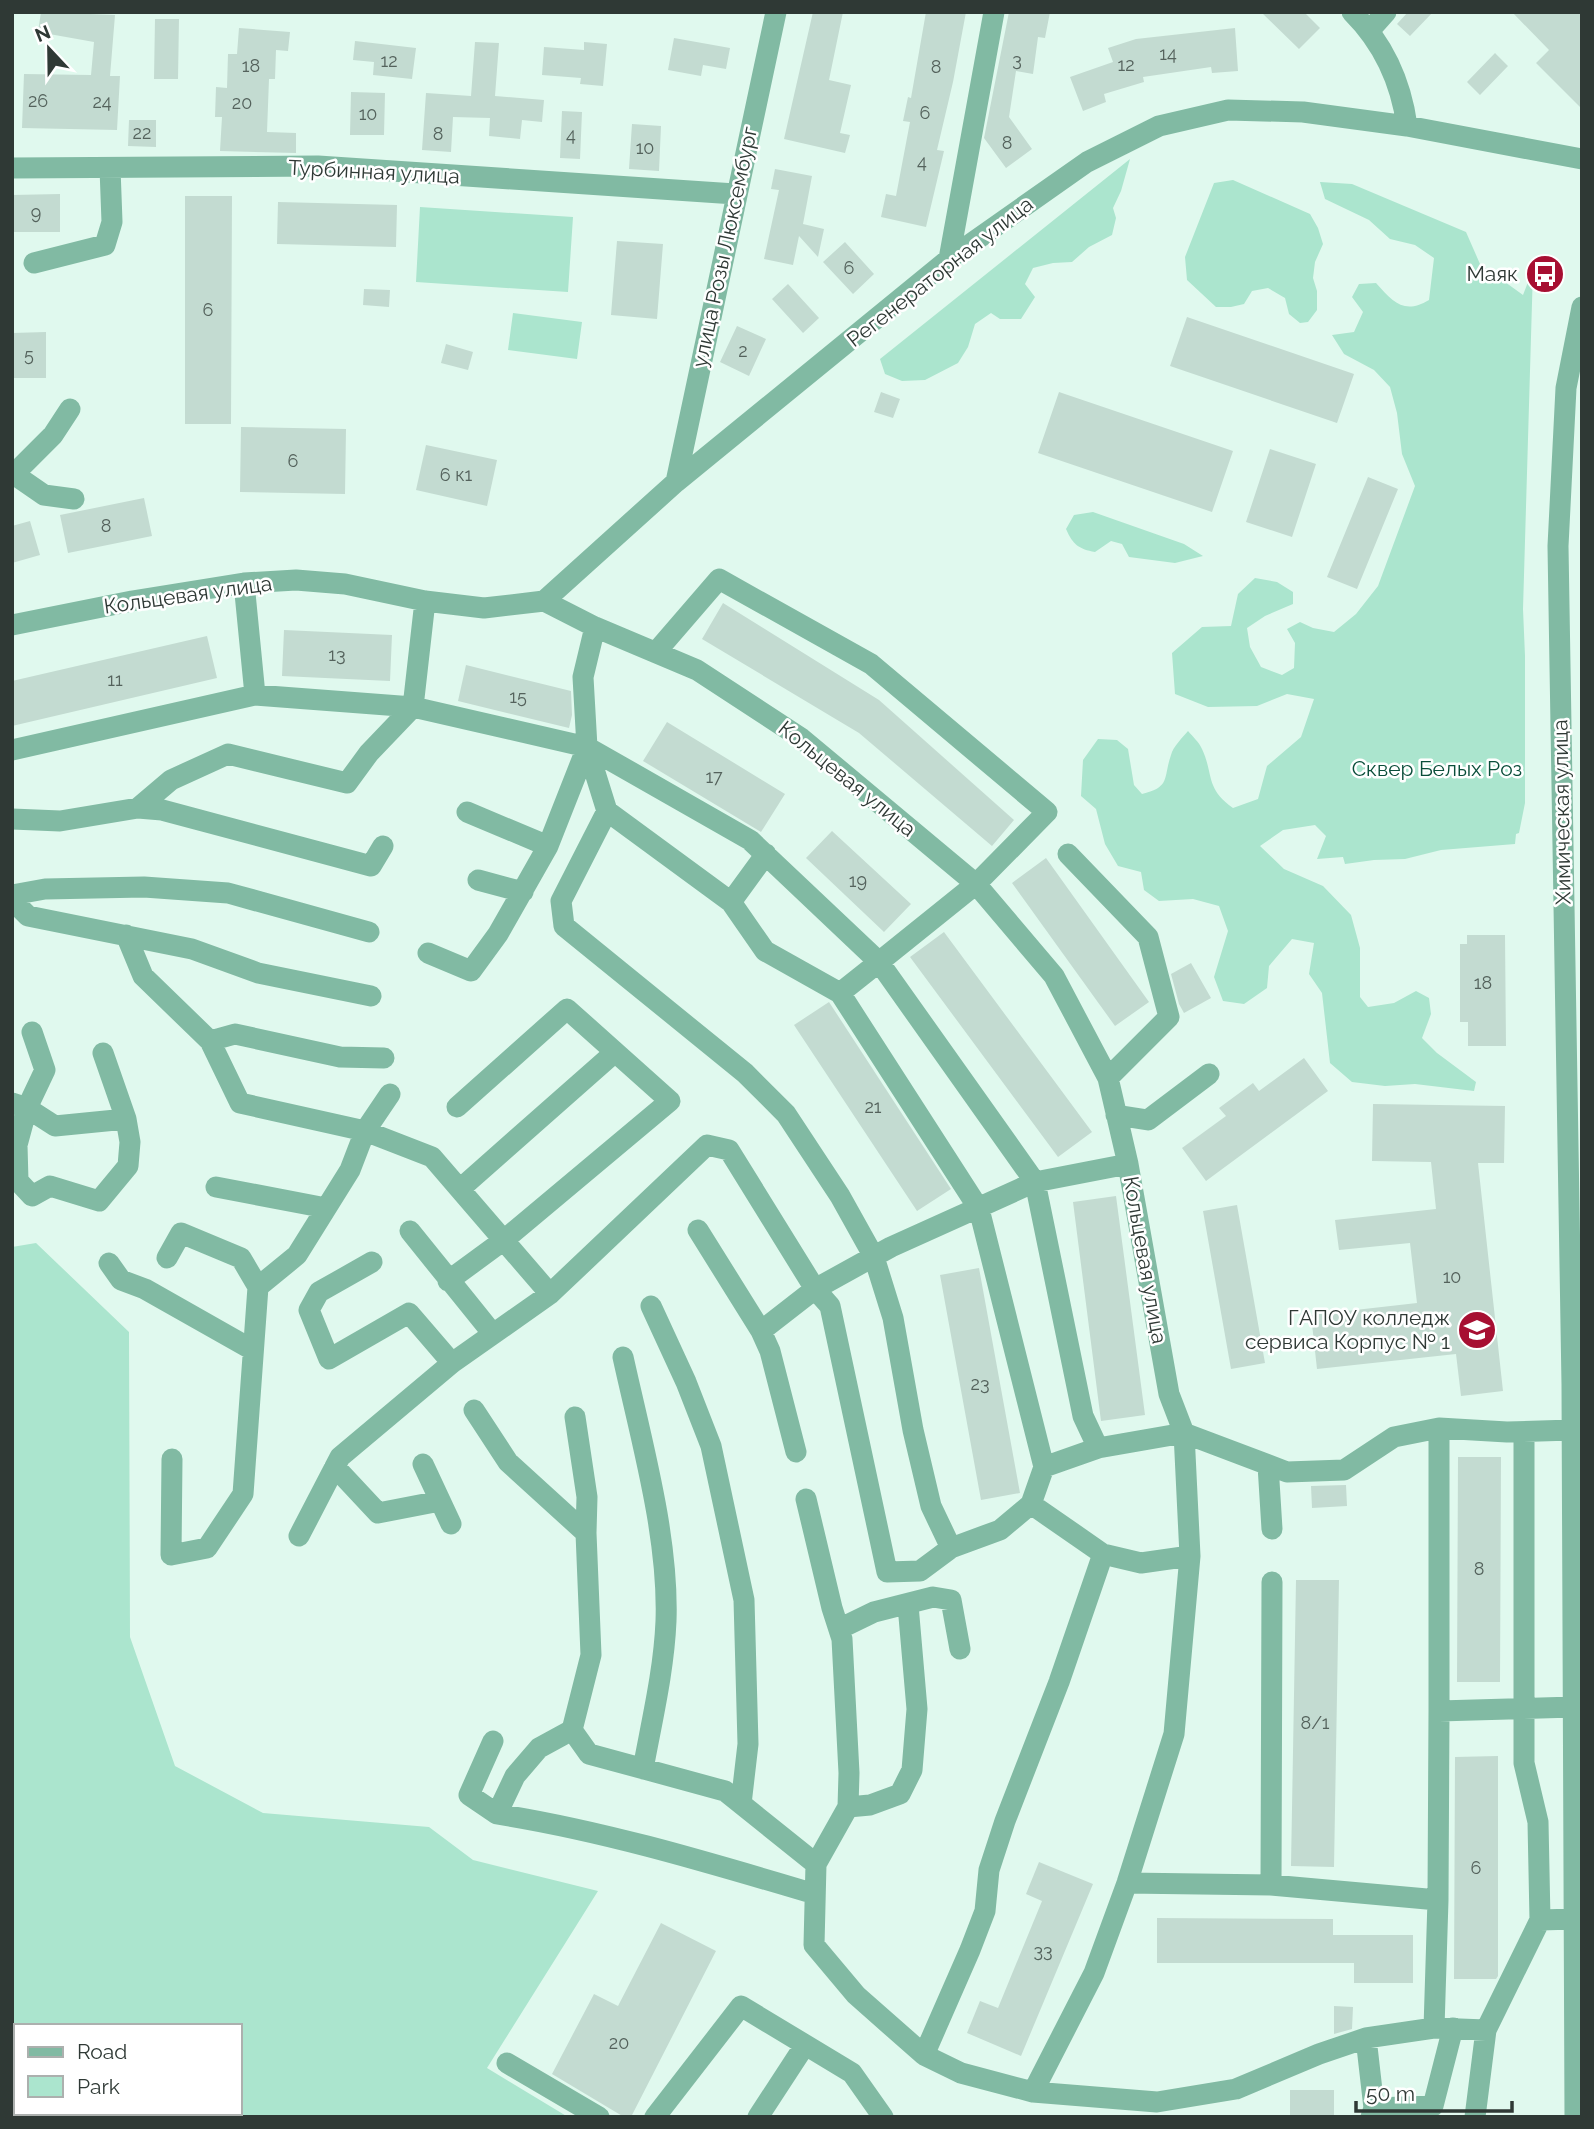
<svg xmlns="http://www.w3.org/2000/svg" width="1594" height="2129" viewBox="0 0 1594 2129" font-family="Raleway,sans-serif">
  <rect width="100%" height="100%" fill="#e0f9ee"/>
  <path fill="#abe5ce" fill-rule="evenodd" d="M1130 159 1121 191 1113 208 1116 218 1112 235 1089 247 1072 262 1053 263 1033 268 1025 284 1035 297 1021 319H1000L991 313 975 324 968 347 958 363 925 380 902 381 885 374 880 359Z
    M1233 180 1310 214 1318 228 1323 244 1315 262 1313 278 1317 291V310L1308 322 1300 323 1289 314 1285 298 1268 288 1252 291 1244 304 1231 307H1216L1187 280 1185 257 1214 183Z
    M1320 182 1352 184 1466 232 1480 264 1523 295 1533 269 1523 609 1525 656V803L1519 833 1516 834 1515 844 1441 850 1405 859 1374 860 1345 864 1343 857 1317 859 1326 836 1315 825 1283 830 1260 846 1284 869 1323 886 1351 915 1360 948V997L1368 1007 1394 1003 1416 991 1429 998 1431 1014 1422 1038 1437 1053 1476 1082 1474 1091 1415 1084 1385 1086 1352 1082 1330 1063 1322 993 1309 974 1314 943 1292 939 1269 966 1267 988 1244 1004 1223 1001 1214 977 1228 931 1219 906 1193 899 1159 901 1144 890 1141 872 1118 866 1105 844 1096 809 1081 796 1083 760 1098 739 1117 740 1128 749 1134 785 1142 794C1171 787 1163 778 1171 755 1173 747 1182 738 1188 731 1193 737 1199 742 1202 749 1214 775 1205 788 1233 808L1258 799 1267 766 1301 737 1314 699 1287 694 1257 706 1208 707 1175 694 1172 653 1202 627 1231 626 1238 594 1255 578 1277 582 1293 592V604L1265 616 1247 628 1250 647 1261 667 1282 675 1294 668 1295 643 1287 629 1300 622 1313 628 1334 632 1356 614 1378 586 1415 486 1402 454 1397 413 1390 387 1374 370 1344 354 1332 335 1354 332 1363 312 1352 297 1359 284 1376 283C1393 302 1404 315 1429 300L1434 258 1415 245 1390 239 1369 220 1325 199Z
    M420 207 573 217 568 292 416 282Z
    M513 313 582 322 577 359 508 350Z
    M1093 512 1184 544 1203 556 1175 563 1129 557 1122 544 1111 541 1095 552C1079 549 1073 545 1066 529L1074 515Z
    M36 1243 129 1332 130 1637 175 1766 263 1813 429 1827 473 1860 598 1891 487 2068 568 2117H12V1247ZM16 2026H240V2113H16Z"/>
  <path fill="#c3dbd1" d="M41 12 115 15 110 76H120L117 130 22 128 24 74 91 75 94 42 38 32Z
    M813 12H843L829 80 851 85 840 133 850 135 845 153 784 139Z
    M926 12H966L953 82 937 150 944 151 926 227 881 217 886 194 896 196 910 122 903 121 908 97 911 98Z
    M1009 12H1050L1045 38 1038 37 1033 74 1016 71 1009 117 1032 149 1006 168 984 138Z
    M1261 12H1304L1320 28 1299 49Z
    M1408 12H1433L1410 36 1397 24Z
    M1512 12H1582V109L1536 63 1549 50Z
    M155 19H179L178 79H154Z
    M239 28 290 32 288 51 276 50 275 79H269L267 132 296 133V153L220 151 222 117H215L216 87 227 88 228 54H237Z
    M1235 28 1238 71 1212 73 1211 67 1143 77 1144 82 1104 94 1106 102 1083 111 1070 77 1113 62 1108 48 1136 39Z
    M674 38 730 48 726 69 703 65 701 76 668 70Z
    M355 41 416 48 412 79 373 75 374 62 353 60Z
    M475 42 499 43 495 96 544 100 542 122 522 120 520 139 489 136 490 118 453 117 451 152 422 150 426 93 471 96Z
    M584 42 607 44 603 86 580 84 581 78 542 75 544 47 584 50Z
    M1495 53 1508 66 1480 95 1467 82Z
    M351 92 385 93 384 135H350Z
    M562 111 582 112 580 159 560 158Z
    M129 120H156V147L128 146Z
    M632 124 661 126 659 171 629 169Z
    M775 169 812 176 803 224 824 229 818 257 799 236 793 265 764 259 779 190 771 189Z
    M60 194V232H12V195Z
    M185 196H232L231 424H185Z
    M278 202 397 205 396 247 277 244Z
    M617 241 663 244 657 319 611 315Z
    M845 242 874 274 853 294 823 262Z
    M788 284 819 318 803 333 772 299Z
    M364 289 390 290 389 307 363 305Z
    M1187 317 1354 374 1337 423 1170 366Z
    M737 326 766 339 749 376 720 362Z
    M46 332V378H12V333Z
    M446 344 473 352 468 370 441 363Z
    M881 392 900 399 893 418 874 412Z
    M1059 392 1233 451 1212 512 1038 453Z
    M241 427 346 429 345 494 240 492Z
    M426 445 497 460 487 506 416 490Z
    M1270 449 1316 464 1292 537 1246 522Z
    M1368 477 1398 489 1357 589 1327 577Z
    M144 498 152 536 68 553 60 515Z
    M30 521 40 555 12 563V526Z
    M723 603 879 700 1014 820 992 846 859 733 702 639Z
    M284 630 392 635 390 681 282 676Z
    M207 636 217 678 12 726V681Z
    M466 665 571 691 572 715 569 728 458 701Z
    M667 722 785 794 761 832 643 761Z
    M832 831 911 904 884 932 806 858Z
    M1046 858 1149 1002 1115 1026 1012 883Z
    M944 932 1092 1132 1058 1157 910 957Z
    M1467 935H1505L1506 1046H1468V1022H1460V944H1467Z
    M1191 963 1211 998 1184 1013 1179 1004 1171 974Z
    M829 1002 951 1189 917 1211 794 1025Z
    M1304 1058 1328 1091 1206 1181 1182 1148 1226 1116 1219 1108 1253 1083 1259 1091Z
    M1373 1104 1505 1106 1504 1163H1478L1503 1391 1461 1396 1456 1354 1317 1369 1311 1315 1417 1303 1410 1243 1339 1250 1335 1220 1436 1209 1431 1162 1372 1161Z
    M1116 1196 1145 1415 1101 1421 1073 1202Z
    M1237 1205 1265 1363 1231 1369 1203 1211Z
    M979 1268 1020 1493 981 1500 940 1275Z
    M1458 1457H1501L1500 1682H1457Z
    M1346 1485 1347 1506 1312 1508 1311 1486Z
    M1296 1580H1339L1334 1867 1291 1866Z
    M1498 1756V1976L1496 1979H1454L1455 1757Z
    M1039 1862 1093 1884 1021 2056 967 2033 980 2001 998 2008 1042 1901 1026 1894Z
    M1157 1918 1333 1919V1935H1413V1983H1354V1963H1157Z
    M661 1923 716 1951 631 2117H624L552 2074 594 1994 618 2006Z
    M1334 2006 1353 2007 1352 2029 1334 2034Z
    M1290 2090H1334V2117H1290Z"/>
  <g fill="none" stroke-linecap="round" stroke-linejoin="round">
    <path stroke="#81baa3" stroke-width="21" d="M1352 12C1384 44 1401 82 1407 126
      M1370 30 1386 12
      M12 168 318 166 735 194
      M949 259 994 12
      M34 263 105 245 112 222 110 168
      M15 475 44 495 74 499
      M12 476 53 435 70 409
      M676 482 776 12
      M244 583 255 695
      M544 601 676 482 949 259 1087 162 1159 126 1228 110 1303 112 1407 126 1582 159
      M12 625 132 601 244 583 296 580 345 584 425 601 484 608 544 601 595 627 697 670 801 738 976 884 1054 976 1108 1078 1128 1164 1169 1394 1184 1433 1190 1556 1174 1734 1127 1883 1094 1973 1033 2092
      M595 627 583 677 587 747 607 811 731 902 765 951 840 993 979 1209 1044 1467
      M656 652 719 579 871 664 1047 812 976 884 879 962 1035 1182 1083 1416 1098 1448
      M12 750 255 695 413 707 587 747 750 840 879 962 840 993
      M138 808 171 780 228 754 347 783 369 753 413 707 425 601
      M607 811 561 901 564 926 745 1073 786 1114 840 1196 874 1257 893 1318 913 1430 931 1506 951 1548
      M467 812 548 846
      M12 819 60 821 138 808 162 810 371 866 383 846
      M1068 854 1148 937 1169 1017 1108 1078
      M478 880 523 892
      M12 895 45 889 144 887 228 893 369 932
      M12 900 28 916 192 949 258 973 371 996
      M731 902 766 854
      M126 935 143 976 210 1041 240 1103 365 1131 432 1157 550 1294
      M428 953 471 971 498 934 548 846 587 747
      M32 1032 45 1070 27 1108 17 1145 18 1181 32 1196 50 1186 99 1201 128 1166 130 1142 126 1119
      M210 1041 235 1034 340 1057 384 1058
      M12 1103 27 1108 55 1126 126 1119 103 1053
      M1116 1115 1148 1120 1209 1074
      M216 1187 326 1208
      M460 1189 614 1053
      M698 1230 761 1331 770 1351 796 1452
      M410 1231 493 1334
      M167 1258 181 1233 241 1258 258 1287
      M372 1262 319 1292 309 1310 329 1359 409 1313 452 1363
      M109 1263 121 1280 145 1289 253 1350
      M448 1281 504 1240 670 1101 567 1009 457 1107
      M651 1306 686 1382 711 1446 744 1600 748 1744 741 1804
      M761 1331 815 1289 891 1247 1035 1182 1128 1164
      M623 1357C641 1439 669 1537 666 1621 664 1670 652 1720 643 1769
      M474 1410 508 1462 586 1533
      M575 1417 587 1497 586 1533 591 1655 572 1730 539 1748 515 1776 497 1814C605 1831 710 1863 815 1894
      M1439 1428V1711
      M1524 1432V1763L1538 1822 1540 1920
      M172 1459 171 1555 207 1548 243 1494 258 1287 297 1255 350 1170 365 1131 390 1094
      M423 1464 451 1524
      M1268 1465 1272 1529
      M335 1467 378 1513 440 1501
      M806 1499 832 1608 842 1639 849 1773 848 1807 816 1864
      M1031 1504 1103 1554 1141 1563 1190 1556
      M299 1536 340 1457 452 1363 550 1294 707 1145 729 1150 815 1289 830 1306 887 1572 920 1571 951 1548 1000 1530 1031 1504 1044 1467 1098 1448 1184 1433 1287 1472 1344 1470 1394 1437 1439 1428 1507 1432 1572 1430
      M839 1629 874 1612 933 1597 951 1600 960 1649
      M572 1730 589 1754 725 1791 816 1864 814 1945 856 1995 924 2055 961 2073 1033 2092 1157 2102 1236 2089 1319 2054 1366 2038 1434 2028 1486 2030
      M493 1741 469 1795 497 1814
      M848 1807 870 1805 900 1794 912 1770 917 1709 908 1605
      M1127 1883 1271 1885 1438 1900
      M1271 1885 1272 1582
      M1434 2028 1438 1900 1439 1711 1574 1707
      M1366 2038 1374 2108 1371 2117
      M924 2055 970 1950 985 1911 989 1870 1005 1821 1059 1682 1103 1554
      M507 2063 599 2117
      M1374 2108 1433 2106 1453 2028
      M655 2117 741 2006 852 2073 883 2117
      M758 2117 805 2045
      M1475 2117 1486 2030 1540 1920 1575 1919
      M1575 2117 1572 1385 1558 546 1566 388 1582 307"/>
  </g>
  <defs>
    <symbol id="bus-disc" viewBox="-11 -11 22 22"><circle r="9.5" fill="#a70f32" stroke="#fff"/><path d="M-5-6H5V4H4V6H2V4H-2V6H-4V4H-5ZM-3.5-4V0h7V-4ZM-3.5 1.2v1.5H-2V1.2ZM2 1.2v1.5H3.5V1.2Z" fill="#fff"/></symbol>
    <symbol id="university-disc" viewBox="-11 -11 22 22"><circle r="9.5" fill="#a70f32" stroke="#fff"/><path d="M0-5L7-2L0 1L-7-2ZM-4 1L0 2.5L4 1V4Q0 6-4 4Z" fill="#fff"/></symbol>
  </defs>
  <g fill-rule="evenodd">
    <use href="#bus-disc" x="1523" y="252" width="44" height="44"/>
    <use href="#university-disc" x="1455" y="1308" width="44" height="44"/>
  </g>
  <g text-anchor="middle" stroke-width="5" stroke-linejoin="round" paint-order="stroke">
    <g font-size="18" fill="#54625c">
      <text x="1168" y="60">14</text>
      <text x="1017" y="66">3</text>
      <text x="389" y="67">12</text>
      <text x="1126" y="71">12</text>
      <text x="251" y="72">18</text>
      <text x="936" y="73">8</text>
      <text x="38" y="107">26</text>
      <text x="102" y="108">24</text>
      <text x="242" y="109">20</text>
      <text x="925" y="119">6</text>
      <text x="368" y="120">10</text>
      <text x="142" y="139">22</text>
      <text x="438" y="140">8</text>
      <text x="571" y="141">4</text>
      <text x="1007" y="149">8</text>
      <text x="645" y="154">10</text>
      <text x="922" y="168">4</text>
      <text x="36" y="219">9</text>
      <text x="849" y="274">6</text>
      <text x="208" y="316">6</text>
      <text x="743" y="357">2</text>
      <text x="29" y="361">5</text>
      <text x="293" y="467">6</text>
      <text x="456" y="481">6 к1</text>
      <text x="106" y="532">8</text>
      <text x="337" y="661">13</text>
      <text x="115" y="686">11</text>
      <text x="518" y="703">15</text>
      <text x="714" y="783">17</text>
      <text x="858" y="887">19</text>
      <text x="1483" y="989">18</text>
      <text x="873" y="1113">21</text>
      <text x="1452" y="1283">10</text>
      <text x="980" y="1390">23</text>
      <text x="1479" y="1575">8</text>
      <text x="1315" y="1729">8/1</text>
      <text x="1476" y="1874">6</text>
      <text x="1043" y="1957">33</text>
      <text x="619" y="2049">20</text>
    </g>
    <g font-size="21" fill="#2f3935" stroke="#fff">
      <text transform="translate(374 172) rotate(3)" y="7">Турбинная улица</text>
      <text transform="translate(725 247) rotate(-78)" y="7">улица Розы Люксембург</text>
      <text transform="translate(940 272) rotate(-38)" y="7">Регенераторная улица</text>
      <text transform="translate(188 595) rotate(-8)" y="7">Кольцевая улица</text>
      <text transform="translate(847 779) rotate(39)" y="7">Кольцевая улица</text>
      <text transform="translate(1562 812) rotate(-91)" y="7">Химическая улица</text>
      <text transform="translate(1145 1260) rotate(80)" y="7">Кольцевая улица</text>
    </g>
    <g font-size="21" fill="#2f3935" stroke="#fff" text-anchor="end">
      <text x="1518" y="281">Маяк</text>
      <text x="1450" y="1325">ГАПОУ колледж<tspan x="1450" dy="24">сервиса Корпус № 1</tspan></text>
    </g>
    <g font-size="21" fill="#0a4e3a" stroke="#fff">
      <text x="1437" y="776">Сквер Белых Роз</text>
    </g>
  </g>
  <rect width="1594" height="2129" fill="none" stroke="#2f3935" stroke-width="28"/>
  <rect x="14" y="2024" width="228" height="91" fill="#ffffff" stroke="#acb0ae" stroke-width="2"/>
  <rect x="28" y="2047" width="35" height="10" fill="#81baa3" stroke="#acb0ae" stroke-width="2"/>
  <text x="77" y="2059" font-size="21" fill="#2f3935">Road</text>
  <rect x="28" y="2076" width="35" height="21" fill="#abe5ce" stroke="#acb0ae" stroke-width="2"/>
  <text x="77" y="2094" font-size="21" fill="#2f3935">Park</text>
  <g transform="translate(49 49) rotate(338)" stroke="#ffffff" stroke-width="5" paint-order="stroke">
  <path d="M0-5L12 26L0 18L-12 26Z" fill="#2f3935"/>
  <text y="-10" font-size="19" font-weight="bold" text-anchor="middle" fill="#2f3935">N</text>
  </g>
  <path d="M1356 2101v10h156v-10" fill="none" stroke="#2f3935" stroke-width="3.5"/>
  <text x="1366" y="2101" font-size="21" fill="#2f3935" stroke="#ffffff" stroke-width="5" paint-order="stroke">50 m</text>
</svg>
